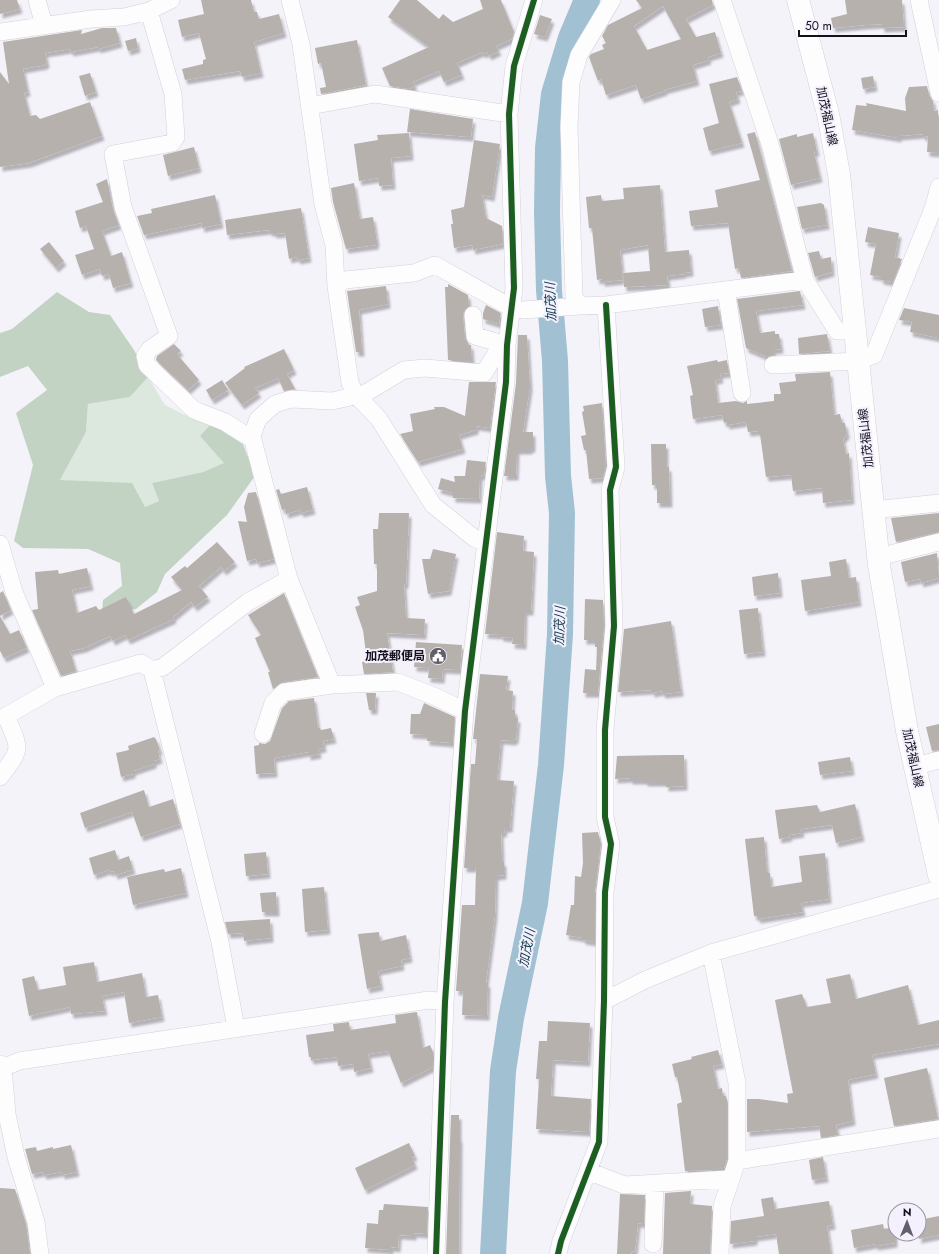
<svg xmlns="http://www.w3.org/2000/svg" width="939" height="1254" viewBox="0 0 939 1254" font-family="Jost,'Noto Sans JP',sans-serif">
  <defs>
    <filter id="shadow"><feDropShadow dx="2.5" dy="4.5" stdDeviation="1" flood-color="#0004"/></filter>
  </defs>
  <rect width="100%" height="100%" fill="#f5f3fa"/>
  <path fill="#dce8de" d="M148 377 165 405 185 415 191 412 211 424 200 436 225 463 203 472 152 483 159 501 145 507 60 480 86 432 88 404 130 397Z"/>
  <path fill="#c2d3c4" d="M57 292 89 312 110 315 134 350 148 377 130 397 88 404 86 432 60 480 132 483 145 507 159 501 152 483 203 472 224 463 200 436 211 424 243 444 255 476 227 515 165 574 157 592 136 609 102 614 103 600 122 586 120 563 88 549 23 548 14 541 33 465 16 413 47 390 28 366 0 377V333L12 329Z"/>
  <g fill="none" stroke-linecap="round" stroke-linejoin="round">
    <path stroke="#a1c1d3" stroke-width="26" d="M493 1254 503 1071 511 1018 535 903 551 765 560 634 562 513 558 476 555 361 549 290 547 212 548 148 554 94 571 38 587 0"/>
  </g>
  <path fill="#b7b1ad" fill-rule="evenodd" filter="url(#shadow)" d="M0 0H17L20 9 0 14Z
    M201 0H251L254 12H257L259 19 279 14 284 33 254 42 261 73 242 77 240 71 185 80 182 69 203 64V60L206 59 199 33 182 37 178 20 204 14Z
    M400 0H417L439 19 443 14 453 22 483 9 480 0H501L514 32 512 39 496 46 499 51 489 56 487 52 483 54 482 52 457 63 462 75 444 82 439 71 413 82 415 86 409 89 390 86 382 68 429 47 388 17Z
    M636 0H712L713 5 686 19 696 37 715 32 721 53 708 57 709 60 693 65 697 81 664 90 665 91 641 99 636 85 606 95 601 79 598 81 589 57 591 54 604 49 602 45 606 43 602 36 608 25 642 8ZM663 6 681 39 647 50 634 26Z
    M845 0H902L904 27 882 28V24L865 25 833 28 831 18 847 14Z
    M540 15 552 19 545 37 534 34Z
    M102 28H116L120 43 98 49V47L71 52 70 49 45 53 47 63 45 65 23 69 28 92 24 93 30 116 36 115 40 119 90 102 102 136 29 163 0 167V72L9 84 3 42 82 30 81 34Z
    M136 38 138 48 128 51 125 41Z
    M357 40 366 85 321 94 320 88 326 87 321 63 318 64 315 48Z
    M90 73 96 92 85 96 79 76Z
    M873 76 875 87 863 89 861 78Z
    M737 77 742 91 736 92 738 99 729 102 742 143 709 151 703 128 719 123 709 84Z
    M927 86 929 95 933 101 934 111 938 110V153L927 152 928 136 923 137V134L899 136V138L852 130 856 105 867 106 866 103 906 111 905 98 909 87Z
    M410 109 473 119 471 137 407 132Z
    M755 132 792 271 741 278 739 268 735 269 728 223 691 226 689 211 718 207 715 190 760 180 747 134Z
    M409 133 411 156 391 158 393 185 379 186V178L359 181 354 144 378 140 377 135Z
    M813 133 817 152H814L820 178 791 185 779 139 797 134V137Z
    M474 140 500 144 492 197 482 195 486 218 502 226 503 244 473 250 472 245 454 248 451 224H453L451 210 464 207Z
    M194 147 199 168 168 176 163 155Z
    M107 179 113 209 119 225 102 231 111 256 122 252 131 283 113 288 109 274 102 276 100 269 82 275 75 255 94 249 86 226 80 228 75 211 103 202 96 184Z
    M354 183 360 219 373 217 377 242H376V245L346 249 333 202 331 188Z
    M660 185 665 252 689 250 691 272 683 273 684 274 667 276 668 285 624 287 623 273 650 271 648 245 620 250 623 280 602 282V279L597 280 592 228H589L586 197 601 195 602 201 624 199 623 188Z
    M215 195 221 224 202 228 201 223 144 235 137 216 152 213 151 209Z
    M821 203 824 205 827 225 802 229 797 207Z
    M301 208 309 258 298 260 297 257 289 259 285 233 274 234V232H270L269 230 227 235 225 220Z
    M868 227 899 233 895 257 902 259 893 282 881 280V277L870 275 876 244 865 242Z
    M49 242 64 261 56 268 40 249Z
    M819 251 821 259 831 257 832 272 815 277 808 253Z
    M448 284 468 295 469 306 464 311 463 316 465 337 469 345H471L472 360H448L445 287H448Z
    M386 286 388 304 359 310 362 352H356L347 291Z
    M800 291 803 305 756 311 760 333 775 331V334H779L781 349 773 350V355L767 357 746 348 737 299Z
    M486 305 501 313 499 324 483 319V313Z
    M718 306 721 325 705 327 702 309Z
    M904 308 939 315V338L910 332 912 322 899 320Z
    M827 334 830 351 799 354 798 338Z
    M518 335H527L530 387 523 432H533V448H530V450H517L516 476H504L516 383Z
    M174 344 181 351 177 354 199 380 188 390 156 360 157 356Z
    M284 349 294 370 287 374 295 389 284 391 278 378 255 388 259 393 242 405 225 383 245 368 244 367Z
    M717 360 718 362 727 360 729 373 720 374 721 379 715 380 718 403 736 401 743 403 747 401V404L774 401V394H781L779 383 796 381 795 374 830 372 834 415 840 414 842 423H845L847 434 843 439 846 454 849 453 852 500 823 503 822 488 793 491 791 475 766 477 760 434H758V431L748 432 746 422 727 425V422L724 423 722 415 693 419 690 396 693 395 687 366Z
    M222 380 228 390 212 400 206 390Z
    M469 382H496L490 428 476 426V430L459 435 463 449 418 462 400 434 413 431 410 414 435 409 434 407H444L465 416Z
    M602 403 606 466 603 478 589 479 586 450H584L581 436 586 435 582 412 584 411 583 406Z
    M651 444H666V467H669L670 503H657V485H652Z
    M467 460 486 462 484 475 480 476 479 499 453 498V493L438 489 441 478 455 482 454 476H465Z
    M307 487 313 510 301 513 300 510 286 514 285 509 282 510 276 490 279 489 281 494Z
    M256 492 274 559 257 563 256 559 247 561 238 521 247 522 244 507 248 493Z
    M379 513H409L406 584H404L406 618 425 619 424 635 387 633 393 672 364 674 362 662 367 661 363 630 355 607 360 605 357 597 377 591V564H374L373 529H378Z
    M939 513V532L896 542 891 518Z
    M497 532 524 536 523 551 534 552 531 611H525L524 645 512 644 513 638 501 637V635L485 634Z
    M217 542 235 562 224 571 221 567 199 586 208 597 195 607 191 602 173 617 174 619 128 640 125 635 113 641 110 636 84 648 70 651 76 671 61 676 32 610 38 609 35 572 58 570 59 574 87 568 91 586 72 590 77 613 96 606 99 610 126 597 134 614 182 590 171 577 185 566 187 568Z
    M433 549 456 554 449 591 428 594 422 559H430Z
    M937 553 939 578 921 583 920 579 905 582 901 562Z
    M846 559 849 578 856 577 859 602 805 611 801 580 831 576 829 562Z
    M778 573 780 593 754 596 752 577Z
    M3 591 11 610 0 616 10 634 19 630 27 648 4 658 0 651V593Z
    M284 593 318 677 283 682 273 689 268 672H270L255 638 261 635 248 615Z
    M585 599 603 600 604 626 598 693H583L585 669 596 670 597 647H595V640H584Z
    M758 608 763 652 744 654 739 610Z
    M671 621 681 692 663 694 662 691 652 693V690L618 692 624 629Z
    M416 642 462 645 460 670 443 669 442 679 428 678 429 668 414 667Z
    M480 674 508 676 506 690 513 691 512 710H515V718H518L516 740 514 739V741L501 740 497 780 514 781 510 828H505L504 833H501L502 862H504V875L496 876 495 914 486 983H488L487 1016 462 1015 463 991H456L462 905H475L476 868H464L471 764H475L477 739H473Z
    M366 693H376L375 710H369Z
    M314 698 318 728H320L321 730 331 728 334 739 323 741 324 748 318 749 319 754 308 756V752L274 758 275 773 256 774 254 746 259 745V743L265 744 270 741 282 708 289 701Z
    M424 703 455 717 453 743 427 741V735L410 734 411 714H420Z
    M939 724V750L932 751 926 727Z
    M154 737 156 739 160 750 158 751 160 759 154 761V764L133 771V774L121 777 116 753 129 750 128 746Z
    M668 755H684L685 786 666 787V782H645V780H630V778L615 779 617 756Z
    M850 757 852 771 820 775 818 762Z
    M144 790 149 807 173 799 180 824 141 837 132 812 85 828 80 813Z
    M855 804 862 837 836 843 832 825 801 829 802 833 789 835 790 837 779 839 775 810 817 805 820 812Z
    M598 832 601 844 595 892V942L583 940V938L566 935 571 905H574L575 876 581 877 583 863 582 833Z
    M764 837 767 873H770L771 887 802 882 799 856 825 853 829 899 801 903 803 912 758 919 757 916H754L745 839Z
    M115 850 118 860 129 856 133 870 115 875 114 871 109 872V870L94 875 89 858Z
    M266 852 268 874 246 876 244 854Z
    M181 868 186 893 133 905 127 877 164 869 165 872Z
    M324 887 328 930 305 932 302 889Z
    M276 892 277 912H262L260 893Z
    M270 919 271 938 252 940 244 941 243 933 228 934 225 922Z
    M379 932 380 941 406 935 410 958 401 960 402 966 378 971 381 986 367 989 358 934Z
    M94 962 97 982 142 973 146 997 158 995 162 1017 129 1023 124 992 102 996 105 1011 71 1014 70 1007 29 1016 22 979 34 976 38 990 66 985 63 967Z
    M850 974 856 999 908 985 918 1025 939 1020V1044L872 1055 876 1074 848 1080 853 1121 836 1125 838 1135 821 1138 819 1126 747 1132V1099H759L788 1103 787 1094 793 1093 775 1000 802 994 807 1007 831 1003 826 979Z
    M417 1012 423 1048 430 1045 433 1052V1067L401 1083 388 1051 368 1054 371 1068 354 1072 353 1064 338 1066 337 1057 311 1060V1057H309L306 1035 334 1031 333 1024 349 1022 350 1030 396 1023 395 1015Z
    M548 1021 590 1023 588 1062 553 1060 551 1096 591 1099 589 1132 536 1129 539 1079H536L539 1041H547Z
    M718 1050 722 1064 713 1066 718 1089 722 1088 723 1096H726L727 1100V1159L724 1168H712V1170L685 1171 677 1104 682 1102 677 1077H675L672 1064 692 1059 691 1057Z
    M927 1068 938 1119 894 1126 884 1078Z
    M451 1115H459V1138H460L459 1254H446Z
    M409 1143 415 1156 412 1157 415 1165 365 1190 355 1168Z
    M71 1145 77 1172 62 1175V1172L44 1175 43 1172 32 1174 25 1149 36 1147 37 1151 53 1147V1149Z
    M823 1157 826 1178 812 1180 809 1160Z
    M0 1188 15 1189 26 1224 30 1254H0Z
    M691 1191 690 1204 712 1206 710 1254H663L665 1193Z
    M620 1194 645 1195 644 1224 638 1223 635 1252 632 1251 631 1254H617Z
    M773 1197 775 1209 829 1201 833 1225 827 1226 831 1254H779L776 1234 755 1237V1241L730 1244 731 1221 764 1216 761 1199Z
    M384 1204 428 1207 427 1234 414 1233V1236L399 1235 398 1248 391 1247V1250L365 1248 367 1223 378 1224 379 1210H383Z
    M939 1216V1235L919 1239V1220Z
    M883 1224 884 1229 895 1227V1243L876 1246 875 1244 854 1248 851 1230Z"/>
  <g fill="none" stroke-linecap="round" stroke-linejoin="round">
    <defs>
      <path id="minor" d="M37 0 44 25
        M290 0 301 44 323 204 334 245 336 286 350 383 356 395 379 419 433 505 474 538 484 542
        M612 0 579 55 571 82 569 127 574 296 579 306 606 305 805 280
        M722 0 770 144 805 280 837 331H855
        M919 0 939 93
        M149 11 173 94 176 137 172 143 113 154 123 207 169 336 150 349 145 356 147 365 194 410 225 422 247 436H252
        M0 32 91 19 124 17 149 11 171 0
        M310 106 375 94 509 114
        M336 286 345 280 414 273 435 265 512 308 523 310 579 306
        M726 290 742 393
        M473 315 475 336 507 345
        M773 365 858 361 874 355 933 209 939 187
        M873 510 939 503
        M0 544 14 592 55 688
        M878 557 939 542
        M152 670 163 667 248 602 289 579
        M332 685 289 579 252 436 258 419 275 404 291 399 332 401 364 394 404 370 425 368 484 373 499 349 507 345
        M263 734 273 703 284 692 332 685 398 682 436 697 465 711
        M915 766 939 760
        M0 777C23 747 20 750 6 716L55 688 141 663 152 670 220 942 236 1028
        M711 953 737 1083V1161L722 1206 720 1254
        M604 1001 645 980 711 953 939 889
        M0 1064 3 1068 7 1114 16 1157 36 1222 40 1254
        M3 1068 19 1061 429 1000 445 1002
        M737 1161 939 1129
        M588 1171 624 1185 729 1179
        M653 1244 655 1184
        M436 1254 445 1002 465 711 506 382 507 345 514 288 509 114 514 66 534 0
        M558 1254 561 1241 599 1142 604 1001 605 892 611 844 605 817V730L614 626 610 490 616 467 606 305"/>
      <path id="secondary" d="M798 0 828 114 839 174 879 565 907 731 939 875"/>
    </defs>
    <use href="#minor" stroke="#d3d0d9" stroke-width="18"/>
    <use href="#secondary" stroke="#d3d0d9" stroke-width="23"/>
    <use href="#minor" stroke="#fefdfe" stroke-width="17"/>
    <use href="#secondary" stroke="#fefdfe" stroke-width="22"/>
    <defs>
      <path id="cycleway" d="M436 1254 445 1002 465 711 506 382 507 345 514 288 509 114 514 66 534 0
        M558 1254 561 1241 599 1142 604 1001 605 892 611 844 605 817V730L614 626 610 490 616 467 606 305"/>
    </defs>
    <use href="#cycleway" stroke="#f4f0fd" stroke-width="8"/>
    <use href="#cycleway" stroke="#1b5e20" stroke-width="6"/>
  </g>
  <defs>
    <symbol id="civic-disc" viewBox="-11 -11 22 22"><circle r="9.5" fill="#63606a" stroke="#f4f0fd"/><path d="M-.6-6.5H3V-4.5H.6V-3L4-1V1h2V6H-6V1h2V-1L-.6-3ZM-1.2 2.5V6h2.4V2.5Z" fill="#fff"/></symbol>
  </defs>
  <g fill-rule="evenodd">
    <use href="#civic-disc" x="428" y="646" width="20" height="20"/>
  </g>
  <g text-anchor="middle" stroke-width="4" stroke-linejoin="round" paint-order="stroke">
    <g font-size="12" fill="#15111c" stroke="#f4f0fd">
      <text transform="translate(827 116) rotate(78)" y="4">加茂福山線</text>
      <text transform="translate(866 438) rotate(-96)" y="4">加茂福山線</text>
      <text transform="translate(913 758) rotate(78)" y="4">加茂福山線</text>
    </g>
    <g font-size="12" font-weight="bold" fill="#15111c" stroke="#f4f0fd" text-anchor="end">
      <text x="425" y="660">加茂郵便局</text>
    </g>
    <g font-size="13" font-style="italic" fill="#143d4e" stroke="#f4f0fd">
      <text transform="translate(550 302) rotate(-92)" y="5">加茂川</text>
      <text transform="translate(559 626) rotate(-88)" y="5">加茂川</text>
      <text transform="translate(526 948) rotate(-79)" y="5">加茂川</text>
    </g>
  </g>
  <g transform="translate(907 1222) rotate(1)"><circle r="19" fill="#f4f0fd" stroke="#9b97a3"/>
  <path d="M0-3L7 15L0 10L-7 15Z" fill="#63606a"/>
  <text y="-6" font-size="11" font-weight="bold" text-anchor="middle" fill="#15111c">N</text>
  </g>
  <path d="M799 30v6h107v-6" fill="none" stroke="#15111c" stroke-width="2"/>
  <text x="805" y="30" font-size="12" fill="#15111c" stroke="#f4f0fd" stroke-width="3" paint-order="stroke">50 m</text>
</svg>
